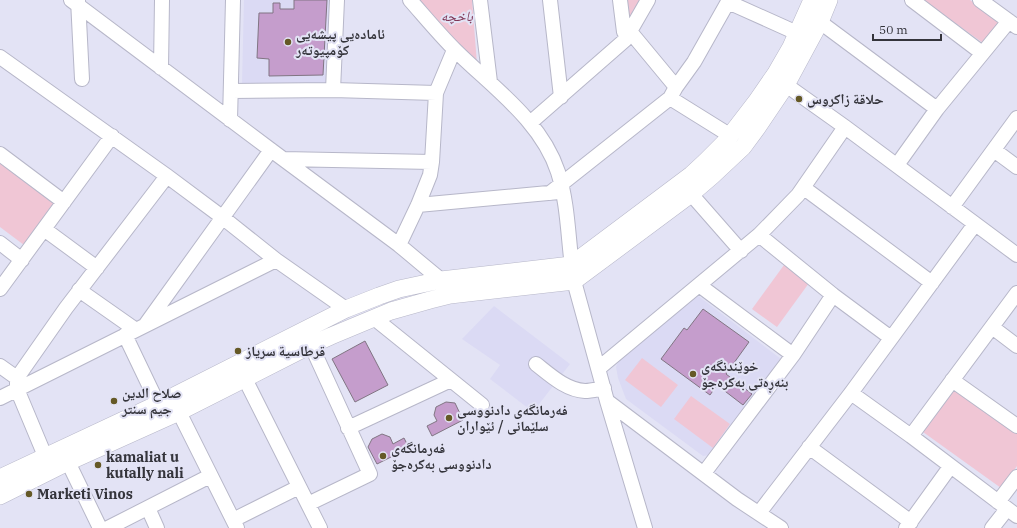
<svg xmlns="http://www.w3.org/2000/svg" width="1017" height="528" viewBox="0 0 1017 528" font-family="'IBM Plex Serif','Noto Naskh Arabic',serif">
  <rect width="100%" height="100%" fill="#e3e3f5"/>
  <path fill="#dbdaf4" d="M244 0H333L330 84H242Z
    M697 295 781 359 710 455 703 456 626 399 618 378 616 367 618 362 621 359Z
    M494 306 570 364 533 412 490 379 500 365 462 339Z"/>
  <path fill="#f0c6d5" d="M419 0H472L477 64Z
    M627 0H641L629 21Z
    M923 0H970L1000 21 983 43Z
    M0 160 57 201 24 245 0 227Z
    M784 265 809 283 777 327 752 309Z
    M642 358 678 385 661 407 625 380Z
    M955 388 1017 432V466L1001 488 923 432Z
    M691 396 730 424 713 448 674 419Z"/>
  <path fill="#c59dcc" stroke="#817583" d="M294 0H327L323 75 269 76V59L257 58 259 13H273V3H280V9H294Z
    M703 309 749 342 726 374 752 394 743 405 717 385 710 395 661 359 684 328 687 330Z
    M365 341 388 385 355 402 332 359Z
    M446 402 455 403 463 420 432 436 427 426 437 421 434 415 436 407Z
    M382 434 390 437 393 444 404 438 409 448 377 464 368 447 372 439Z"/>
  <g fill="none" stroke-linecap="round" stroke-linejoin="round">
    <defs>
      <path id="minor" d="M71 0 271 150 399 245 441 280
        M78 0 82 79
        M410 0C425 17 439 34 455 50 492 87 541 120 558 172 569 207 568 245 574 281L607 401 645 528
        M480 0 490 82
        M550 0 561 97
        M620 0 624 32
        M912 0 982 53
        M980 0 1017 27
        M728 2 797 33
        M820 22 937 109
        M623 23 676 87
        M0 57 167 176 222 217 276 260 346 309
        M161 68 162 0
        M786 85 845 127 1017 255
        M333 90 337 0
        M231 91 333 90 436 93
        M670 98 731 136
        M230 120 233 0
        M530 123 625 40 648 0
        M994 150 1017 167
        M0 154 64 202
        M283 159 432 162
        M897 165 937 109 1009 21
        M804 188 932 283
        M550 193 670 98 676 87 694 62 729 0
        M691 194 741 251
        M418 205 559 192
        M952 207 1017 118
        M44 229 97 268
        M759 235 833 295 891 338
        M0 243 22 260
        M399 245 418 205 430 175 432 162 436 93 454 50
        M699 285 793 355
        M0 289 112 136
        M79 290 136 330
        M146 324 271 150
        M992 327 1017 346
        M125 335 158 404
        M536 364C550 375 566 390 585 391 591 391 598 389 604 388
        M0 366 17 378
        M599 368 759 235 798 195 845 127
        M245 379 320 528
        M451 380 482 405
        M952 380 1017 426
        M851 393 911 436 1017 516
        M0 398 276 260
        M607 401 737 499 781 528
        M179 412 237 528
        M348 428 451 380 374 318
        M911 436 1017 293
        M809 447 911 522
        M45 456 17 389V378L66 308 167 176
        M68 462 100 528
        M704 473 793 355 833 295
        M998 502 1017 477
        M308 504 370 474 311 345
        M148 508 157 528
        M759 513 851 393 975 224
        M233 520 299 487
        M108 528 210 476
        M906 528 950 467
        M992 528 1007 509"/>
      <path id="major" d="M0 478 158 404 346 309 379 296 399 289 441 280 571 265 691 175 705 162 726 141 756 102 776 73 791 47 812 0
        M0 496 68 462 179 412 311 345 331 336 391 311 430 300 450 295 574 281 691 194 712 176 743 147 757 128 786 85 820 22 829 0"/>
    </defs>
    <use href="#minor" stroke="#b7b7c9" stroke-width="16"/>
    <use href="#major" stroke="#b7b7c9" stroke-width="18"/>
    <use href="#minor" stroke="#fff" stroke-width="14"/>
    <use href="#major" stroke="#fff" stroke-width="17"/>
  </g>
  <g fill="#655926" stroke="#e3e3f5" stroke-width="1.5">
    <circle cx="288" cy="42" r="4"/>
    <circle cx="799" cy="99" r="4"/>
    <circle cx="238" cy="351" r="4"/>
    <circle cx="693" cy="374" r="4"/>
    <circle cx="114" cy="401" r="4"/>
    <circle cx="449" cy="418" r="4"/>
    <circle cx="383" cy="456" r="4"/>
    <circle cx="98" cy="465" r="4"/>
    <circle cx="29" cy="494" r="4"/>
  </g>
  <g text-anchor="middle" stroke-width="4" stroke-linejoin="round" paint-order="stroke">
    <g font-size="14" font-style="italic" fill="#7c3152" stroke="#e3e3f5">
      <text x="457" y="21">باخچە</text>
    </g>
    <g font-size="14" font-weight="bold" fill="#34343b" stroke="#e3e3f5" text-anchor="start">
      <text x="296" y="39">ئامادەیی پیشەیی<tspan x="296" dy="16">کۆمپیوتەر</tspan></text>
      <text x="807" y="104">حلاقة زاکروس</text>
      <text x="246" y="356">قرطاسية سرياز</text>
      <text x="701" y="371">خوێندنگەی<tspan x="701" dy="16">بنەڕەتی بەکرەجۆ</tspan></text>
      <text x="122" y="398">صلاح الدين<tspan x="122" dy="16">جيم سنتر</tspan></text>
      <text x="457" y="415">فەرمانگەی دادنووسی<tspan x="457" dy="16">سلێمانی / ئێواران</tspan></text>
      <text x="391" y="453">فەرمانگەی<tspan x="391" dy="16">دادنووسی بەکرەجۆ</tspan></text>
      <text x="106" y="462">kamaliat u<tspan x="106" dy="16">kutally nali</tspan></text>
      <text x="37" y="499">Marketi Vinos</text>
    </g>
  </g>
  <path d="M873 34v6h68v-6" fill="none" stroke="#34343b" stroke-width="2"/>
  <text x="879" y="34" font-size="12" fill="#34343b" stroke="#e3e3f5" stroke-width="3" paint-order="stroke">50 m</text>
</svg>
